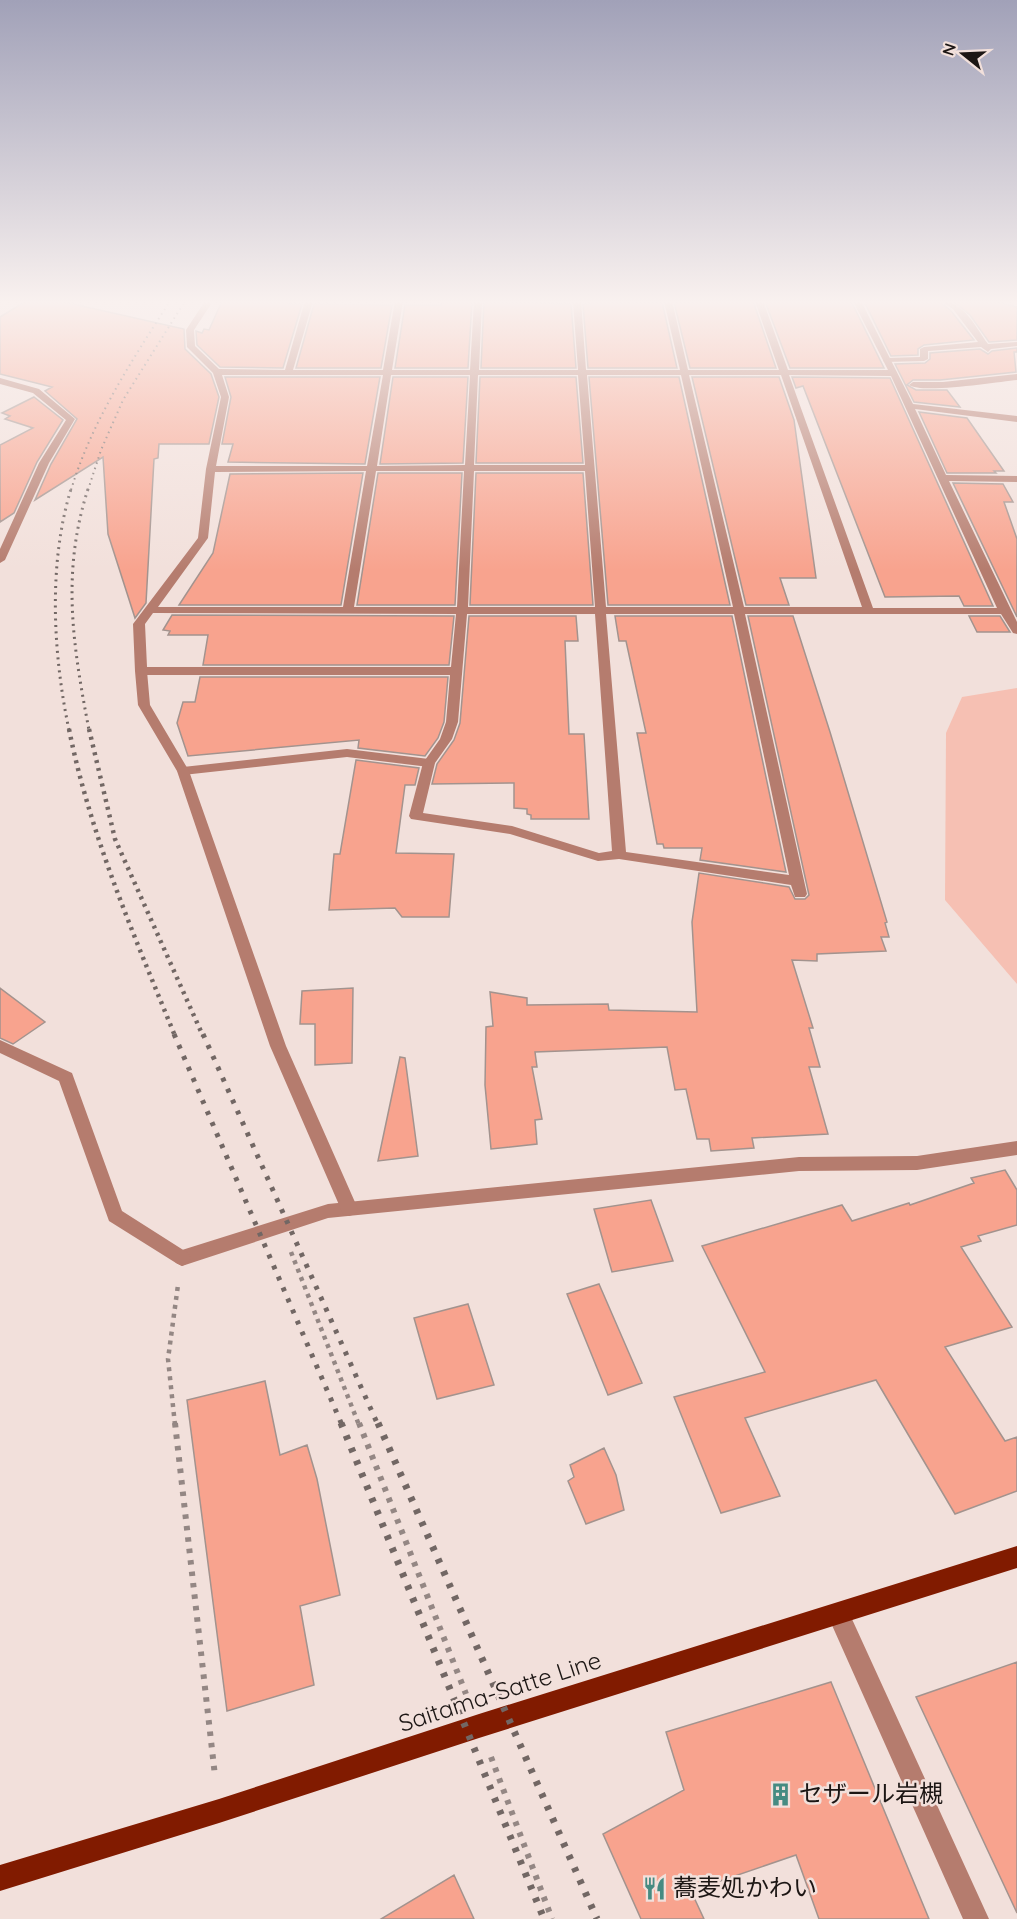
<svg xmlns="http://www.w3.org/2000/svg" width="1017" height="1919" viewBox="0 0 1017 1919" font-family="Quicksand,'Noto Sans JP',sans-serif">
  <rect width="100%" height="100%" fill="#f2e0db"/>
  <path fill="#f6c0b3" d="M1017 688V984L945 900 946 733 962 697Z"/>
  <path fill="#f8a38e" stroke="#a3938e" stroke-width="1.5" d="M26 301H60L184 329 185 349 211 374 219 397 209 444H159L158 458 154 459 146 603 135 618 108 534 103 457 35 500 51 464 77 419 45 391 52 387 0 374V317Z
    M222 301H290L289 304H302L283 368 220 367 197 345 196 331 202 333 204 329 209 330Z
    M442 301H472L468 368H395L405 305H441Z
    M484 301 571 304 576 368H481Z
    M591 301 662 302 677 368H588L583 304H591Z
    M724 301H753L776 368H690L674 302Z
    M765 301H851L884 368H790Z
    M864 301H939L951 311 974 340 924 345 918 349V355L891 356Z
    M953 301H994L1017 307V340L989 342 970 315Z
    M314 304 392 305 381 368H296Z
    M1017 348V352H1014L1016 372 940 380H913L907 385 916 390H947L960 407 914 402 895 364 925 363 930 359V353L980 349 988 354 992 351Z
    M225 377H380L365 464 228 462 233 444H222L231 397Z
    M393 377H468L463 463 380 464Z
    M480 377H576L583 463H476Z
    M589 377H679L730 605H608Z
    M692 377H779L794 420 816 578H780L789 605H746Z
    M792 377 890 378 993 606H964L959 596 885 597 803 386 796 388Z
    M34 397 63 420 37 462 14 513 0 522V445L33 428 5 419 10 416 2 413Z
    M919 412 967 418 1004 471H994L996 473H947Z
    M363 473 341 605H179L213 553 230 474Z
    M378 473H462L455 605H357Z
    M476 473H583L593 605H470Z
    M953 483 1003 484 1013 502H1004L1017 539V617Z
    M172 615 454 616 449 665H203L208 635H168L170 631 163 630Z
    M469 616H576L578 641H565L569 734H584L589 819H531V815L527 814V809L514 808V783L432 784 437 764 454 740 460 723Z
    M615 616H732L786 872 700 860 702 848H664L663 844H657L637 733H646L626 641H619Z
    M748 616H793L830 732 887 922 885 923 889 937H881L886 951 817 954V961L792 960 813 1028H809L820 1067H809L828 1134 752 1138 754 1148 711 1151 709 1139H697L686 1089 675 1090 667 1047 535 1052 537 1067H532L542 1119 535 1120 537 1144 491 1149 485 1085 486 1027 493 1026 490 992 527 998V1005L608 1004 609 1010 697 1012 692 922 699 873 789 887 795 899H805L809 895Z
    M969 616H1000L1010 632H977Z
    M200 677H448L444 722 438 738 425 756 358 748 359 740 188 756 177 723 183 702H195Z
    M356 760 419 768 415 785H405L396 853 454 854 449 917H402L395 908 329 910 334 854H340Z
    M0 988 45 1022 13 1044 0 1038Z
    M353 988 352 1063 315 1065V1024H300L302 991Z
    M400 1057 405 1058 418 1156 378 1161Z
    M1005 1170 1017 1190V1225L978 1236 981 1241 961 1247 1012 1327 945 1347 1005 1441 1017 1437V1491L955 1514 876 1380 745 1418 780 1496 721 1513 674 1397 765 1372 702 1246 842 1205 852 1221 909 1203 910 1205 974 1183 971 1178Z
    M651 1200 673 1261 612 1272 594 1209Z
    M599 1284 642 1383 608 1395 567 1294Z
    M468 1304 494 1385 437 1399 414 1318Z
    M265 1381 280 1455 307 1445 317 1479 340 1595 300 1606 314 1685 227 1711 187 1400Z
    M604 1448 616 1475 624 1510 586 1524 568 1481 574 1477 570 1465Z
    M1017 1662V1913L916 1697Z
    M831 1682 929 1919H819L796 1855 691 1891 704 1919H641L603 1834 684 1790 666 1732Z
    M454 1875 474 1919H381Z"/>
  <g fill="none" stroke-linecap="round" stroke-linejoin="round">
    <path stroke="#948784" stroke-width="4.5" stroke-dasharray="4 5" stroke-linecap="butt" d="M291 1252 359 1425
      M175 1425 168 1359 178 1285"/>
    <path stroke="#948784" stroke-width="6" stroke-dasharray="4.5 7" stroke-linecap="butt" d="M175 1423 215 1776
      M359 1423 466 1694
      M491 1757 552 1919"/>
    <path fill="#b57c6e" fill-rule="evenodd" d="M941 301C964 301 976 328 988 344L1017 342V346L991 349 988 352 981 347 928 351V359L924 361 884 362 883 360 887 358 920 357V349L924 347 978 342 953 309Z
      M1017 374V380C997 382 922 394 909 385L913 382H943Z
      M347 749 429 759 435 763 429 767 347 757 183 775 177 771 183 767Z
      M1017 1141V1155L917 1170 799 1171 328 1218 182 1266 176 1263 173 1258 176 1253 182 1250 328 1204 799 1157 917 1156Z"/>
    <path fill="#b57c6e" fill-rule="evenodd" d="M141 667 147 671 150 705 189 771 286 1046 358 1209 355 1214 349 1216 343 1214 270 1046 177 771 138 705 135 671Z"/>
    <path fill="#b57c6e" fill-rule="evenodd" d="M205 301H213L194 330 195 346 219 369 285 370 305 301H313L293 370H383L395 301H403L392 370H470L474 301H482L479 370H578L573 301H581L586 370H680L664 301H672L688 370H779L755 301H763L788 370H888L853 301H861L913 404 1017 416V422L915 409 946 475 1017 476V482L949 481 1017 622V634L1013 633 1001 614H745L807 894 805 897H795L791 885 619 859 598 861 510 834 411 819 409 816 423 763 440 739 446 722 450 675H141L135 671 133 624 198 538 206 469 221 397 213 373 187 347 186 330ZM222 375H383L367 466H216L229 397ZM391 375H470L465 465 377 466ZM478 375H578L585 465H474ZM587 375H681L733 607H606ZM689 375H781L862 607H744ZM789 375 891 376 997 608H873ZM366 471 343 607H158L208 538 215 472ZM376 471H464L457 607H354ZM474 471H585L595 607H468ZM153 613 456 614 451 667H147L145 624ZM467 614H595L612 851 599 853 512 826 423 813 435 763 452 739 458 722ZM606 614H734L789 875 626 852Z
      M0 378 39 389 75 419 49 463 5 560 0 563V549L39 463 66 420 33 393 0 384Z
      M0 1040 72 1073 122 1211 188 1253 191 1258 188 1263 182 1266 176 1263 109 1221 59 1081 0 1053Z
      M838 1603 846 1606 989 1919H963L827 1614 830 1606Z"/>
    <path fill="#811b00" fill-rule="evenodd" d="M1017 1546V1568L479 1738 219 1823 0 1891V1865L219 1799 479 1714Z"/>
    <path stroke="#726764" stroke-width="2" stroke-dasharray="1.5 4" stroke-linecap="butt" d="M71 490C92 421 131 362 170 301
      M88 490 101 450 123 400 185 301"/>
    <path stroke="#726764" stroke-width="3" stroke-dasharray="2 4.5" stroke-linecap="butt" d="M88 489C61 573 73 646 89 730
      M69 730C53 654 48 564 71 489"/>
    <path stroke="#726764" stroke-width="4.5" stroke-dasharray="3 5" stroke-linecap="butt" d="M69 729C90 835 134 935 175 1036
      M89 729 115 839 203 1036"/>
    <path stroke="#726764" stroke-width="5" stroke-dasharray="4 8" stroke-linecap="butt" d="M174 1034 342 1425
      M203 1034 378 1425"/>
    <path stroke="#726764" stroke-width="7" stroke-dasharray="4.5 9" stroke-linecap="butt" d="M341 1423 544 1919
      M378 1423 597 1919"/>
  </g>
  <linearGradient id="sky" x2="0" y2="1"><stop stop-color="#a1a1b8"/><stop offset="0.53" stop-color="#f9f1ef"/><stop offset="1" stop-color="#f9f1ef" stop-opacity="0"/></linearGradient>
  <rect width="1017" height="570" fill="url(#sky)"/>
  <defs>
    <symbol id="building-bare" viewBox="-9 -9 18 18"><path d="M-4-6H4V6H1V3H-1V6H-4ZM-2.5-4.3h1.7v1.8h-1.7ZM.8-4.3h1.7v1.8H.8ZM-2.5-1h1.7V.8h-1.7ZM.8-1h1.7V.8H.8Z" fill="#468b82" stroke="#f2e0db" stroke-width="2.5" paint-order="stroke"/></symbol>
    <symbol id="restaurant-bare" viewBox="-9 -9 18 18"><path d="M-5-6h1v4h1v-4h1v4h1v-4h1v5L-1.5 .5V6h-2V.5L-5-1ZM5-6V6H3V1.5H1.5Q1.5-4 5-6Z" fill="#468b82" stroke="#f2e0db" stroke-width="2.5" paint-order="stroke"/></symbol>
  </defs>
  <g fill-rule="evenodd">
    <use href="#building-bare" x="764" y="1778" width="33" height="33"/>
    <use href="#restaurant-bare" x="638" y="1872" width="33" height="33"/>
  </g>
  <g text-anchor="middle" stroke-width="5" stroke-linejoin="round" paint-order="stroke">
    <g font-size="24" fill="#1c1614" stroke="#f2e0db">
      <text transform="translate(500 1692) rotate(-18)" y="8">Saitama-Satte Line</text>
    </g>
    <g font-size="24" fill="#1c1614" stroke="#f2e0db" text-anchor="start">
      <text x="799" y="1802">セザール岩槻</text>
      <text x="673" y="1896">蕎麦処かわい</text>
    </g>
  </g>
  <g transform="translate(963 54) rotate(288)" stroke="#f2e0db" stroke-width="4.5" paint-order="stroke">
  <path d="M0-4.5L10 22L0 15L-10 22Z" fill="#1c1614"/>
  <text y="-9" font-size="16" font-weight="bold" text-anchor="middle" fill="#1c1614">N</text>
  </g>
</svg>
